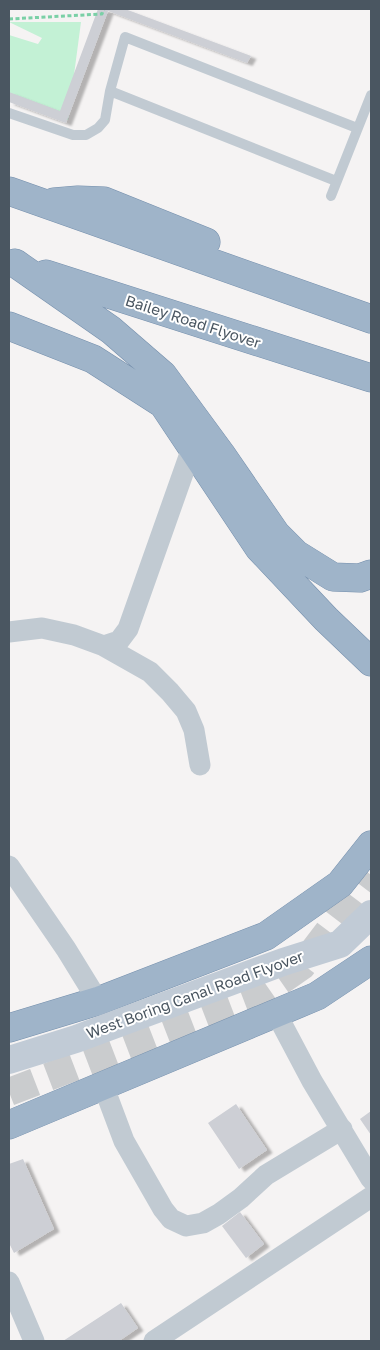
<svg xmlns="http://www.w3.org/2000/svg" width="380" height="1350" viewBox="0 0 380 1350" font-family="'Golos Text',sans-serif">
  <defs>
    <filter id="shadow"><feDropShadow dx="5.5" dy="3" stdDeviation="1" flood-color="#0004"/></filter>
  </defs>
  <rect width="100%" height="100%" fill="#f5f3f3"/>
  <path fill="#c3f1d5" d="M9 22H81L68 120 9 99V35L38 44 42 38Z"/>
  <path fill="#cdcfd5" filter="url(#shadow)" d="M98 9H125L251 56 247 63 108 11 66 123 9 102V92L60 111Z
    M236 1104 267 1150 239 1169 208 1123Z
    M371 1111V1135L360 1119Z
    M23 1159 54 1229 14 1253 9 1243V1164Z
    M240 1212 264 1244 246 1258 222 1226Z
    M121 1303 138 1328 119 1341H63Z"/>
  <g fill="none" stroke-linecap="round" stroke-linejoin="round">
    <path stroke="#caccce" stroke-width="28" stroke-dasharray="28 14" stroke-linecap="butt" d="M9 1092 259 996 302 966 371 875"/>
    <defs>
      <path id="trunk" d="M9 191 371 319
        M54 202 78 200 104 201 206 242
        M15 263 111 330 163 375 221 454 276 534 296 554 333 577 360 578 371 574
        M46 274 371 378
        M9 326 93 359 163 404 259 548 326 619 371 662
        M9 1028 98 1001 266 936 340 884 371 845
        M9 1125 317 996 371 960"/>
    </defs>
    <use href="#trunk" stroke="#7690ad" stroke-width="29"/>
    <path stroke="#7ad0a6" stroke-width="3" stroke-dasharray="4 2.5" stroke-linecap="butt" d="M9 19 102 14 104 9"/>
    <path stroke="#c1cad2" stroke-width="10" d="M110 91 336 181
      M9 113 73 135H86L98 128 105 120 110 91 125 37 357 128
      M331 196 371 95"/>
    <path stroke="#c1cad2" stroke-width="21" d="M9 632 42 628 74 635 104 646 119 641 128 629 192 448
      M104 646 150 672 170 692 186 711 194 730 200 765
      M9 866 66 949 98 1001
      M276 1013 312 1081 371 1179
      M103 1085 124 1141 163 1209 171 1219 186 1226 203 1223 219 1214 241 1198 266 1175 342 1129
      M9 1282 34 1341
      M154 1341 371 1197"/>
    <use href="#trunk" stroke="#9fb4c9" stroke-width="28"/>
    <path stroke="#c1cbd6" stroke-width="28" d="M9 1060 76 1039 283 962 340 944 371 914"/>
  </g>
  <g text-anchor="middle" stroke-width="4" stroke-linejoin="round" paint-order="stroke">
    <g font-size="15" fill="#4a5661" stroke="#fff">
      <text transform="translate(193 322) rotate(18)" y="5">Bailey Road Flyover</text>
      <text transform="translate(195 995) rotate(-20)" y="5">West Boring Canal Road Flyover</text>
    </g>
  </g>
  <rect width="380" height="1350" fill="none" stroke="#4a5661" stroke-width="20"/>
</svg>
